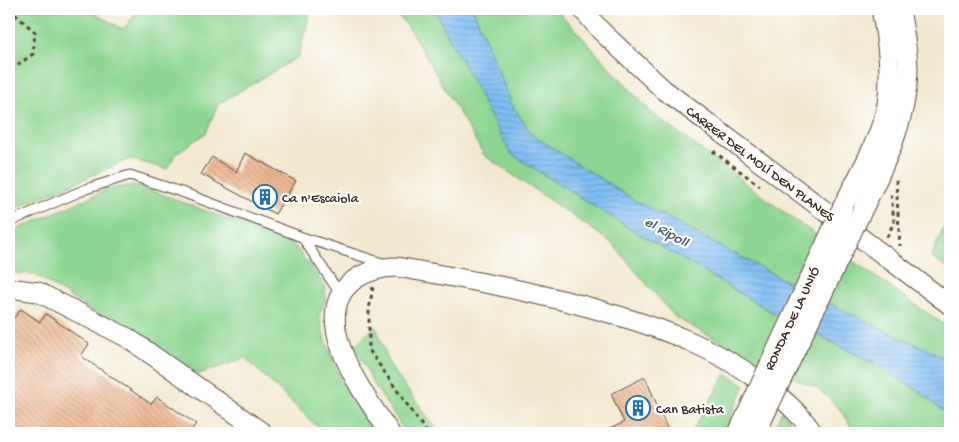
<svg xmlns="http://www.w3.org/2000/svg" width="959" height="442" viewBox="0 0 959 442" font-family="'Gochi Hand',sans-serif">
  <defs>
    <pattern id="water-rules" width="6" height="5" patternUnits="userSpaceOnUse" patternTransform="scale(1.25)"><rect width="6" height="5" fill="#80bef3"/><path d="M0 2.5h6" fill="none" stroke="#6a9bc4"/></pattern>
    <pattern id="building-back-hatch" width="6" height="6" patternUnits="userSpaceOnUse" patternTransform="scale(1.25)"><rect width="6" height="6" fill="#ecb68d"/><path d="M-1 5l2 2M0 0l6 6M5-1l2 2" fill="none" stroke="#c09473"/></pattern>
  </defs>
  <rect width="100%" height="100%" fill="#fff"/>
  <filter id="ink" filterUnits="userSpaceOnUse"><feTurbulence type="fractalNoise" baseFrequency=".02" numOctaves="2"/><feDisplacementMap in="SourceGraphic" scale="10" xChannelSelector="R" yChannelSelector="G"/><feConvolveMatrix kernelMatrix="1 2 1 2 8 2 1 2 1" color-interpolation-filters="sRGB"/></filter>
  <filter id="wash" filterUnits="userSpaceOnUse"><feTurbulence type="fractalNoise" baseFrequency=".0096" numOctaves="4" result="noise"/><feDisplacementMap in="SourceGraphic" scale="20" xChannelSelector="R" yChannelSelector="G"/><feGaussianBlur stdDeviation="1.12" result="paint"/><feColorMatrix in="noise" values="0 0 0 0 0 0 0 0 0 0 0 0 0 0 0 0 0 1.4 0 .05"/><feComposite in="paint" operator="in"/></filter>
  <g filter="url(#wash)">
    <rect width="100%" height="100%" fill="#f2e8cf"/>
    <path fill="#8dd590" stroke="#648057" d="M9 9H86L123 29 140 9H311L298 57 218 104 206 133 176 153 167 169 130 159 9 211Z
      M391 9H434L510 153 621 223 770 311 880 366 921 393 950 417V433H855L839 408 817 388 751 359 675 317 612 243 484 155 407 25Z
      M473 9H556L652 113 796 221 950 329V360L873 325 780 278 634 200 532 135 512 105Z
      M137 185 293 244 325 285 326 299 319 315 323 333 340 378 373 433H324L245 358 193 376 34 274 9 273V233L108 189Z
      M950 213V270L931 257Z
      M376 326 391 368 440 433H406L373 383 355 345Z
      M726 374 745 385 723 433H691Z
      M782 411 797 433H772Z"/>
    <path fill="url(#water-rules)" stroke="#5e7488" d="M434 9H473L512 105 532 135 634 200 780 278 873 325 950 360V417L921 393 880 366 770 311 621 223 510 153Z"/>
    <g id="blocks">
      <path fill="url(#building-back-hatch)" d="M245 153 296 181 275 214 201 174 212 157 236 172Z
        M21 309 40 322 46 314 89 344 81 356 151 404 157 397 196 424 189 433H9V315L14 318Z
        M645 377 669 433H602L624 422 611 394Z"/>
    </g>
  </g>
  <g filter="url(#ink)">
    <use href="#blocks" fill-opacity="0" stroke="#564639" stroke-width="1"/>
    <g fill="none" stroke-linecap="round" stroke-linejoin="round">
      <defs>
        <path id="lane" d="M9 222 86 189 130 175 187 194 302 237 385 264
          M302 237 341 295"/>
        <path id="street" d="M582 9 601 31 663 89 950 305
          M845 202C861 171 880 139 887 104 892 72 887 40 881 9
          M860 215C883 168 907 123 908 70 908 49 903 29 900 9
          M9 288 38 292 128 338 263 433
          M390 433C367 398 304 317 354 280 367 271 381 267 397 267 471 280 544 293 616 315 669 331 717 349 762 383 782 398 799 412 813 433"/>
      </defs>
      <use href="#lane" stroke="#564639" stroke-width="11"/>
      <use href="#street" stroke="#564639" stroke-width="21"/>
      <path stroke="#564639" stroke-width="3" stroke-dasharray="4 4" stroke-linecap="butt" d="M9 9 35 32 33 54 9 71
        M713 151 760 186
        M896 180 900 246
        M887 237 894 222 891 193
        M373 287 369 309V350L427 433"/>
      <use href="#lane" stroke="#fff" stroke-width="9"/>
      <use href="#street" stroke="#fff" stroke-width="19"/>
      <defs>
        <path id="street-bridge" d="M738 433 845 202
          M756 433 860 215"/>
      </defs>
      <use href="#street-bridge" stroke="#564639" stroke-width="21" stroke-linecap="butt"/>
      <use href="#street-bridge" stroke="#fff" stroke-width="19"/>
    </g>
  </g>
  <defs>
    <symbol id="building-ring" viewBox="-11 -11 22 22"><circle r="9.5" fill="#fff" stroke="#1f6fb2" stroke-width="1.5"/><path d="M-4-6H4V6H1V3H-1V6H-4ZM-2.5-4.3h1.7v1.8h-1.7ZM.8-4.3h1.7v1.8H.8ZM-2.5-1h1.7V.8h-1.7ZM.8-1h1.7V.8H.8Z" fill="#1f6fb2"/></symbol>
  </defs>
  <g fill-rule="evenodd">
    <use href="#building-ring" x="251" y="183" width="28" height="28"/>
    <use href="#building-ring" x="624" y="394" width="28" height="28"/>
  </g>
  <g text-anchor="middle" stroke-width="4.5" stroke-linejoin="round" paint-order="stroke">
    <g font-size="14" fill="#3b2a1e" stroke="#fff">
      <text transform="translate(761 163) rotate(37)" y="5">CARRER DEL MOLÍ DEN PLANES</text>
      <text transform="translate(791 318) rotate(-65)" y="5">RONDA DE LA UNIÓ</text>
    </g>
    <g font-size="14" fill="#3b2a1e" stroke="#fff" text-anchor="start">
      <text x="282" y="202">Ca n'Escaiola</text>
      <text x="656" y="413">Can Batista</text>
    </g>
    <g font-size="15" font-style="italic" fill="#535e69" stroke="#fff">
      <text transform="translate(667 231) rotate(29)" y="5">el Ripoll</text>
    </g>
  </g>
  <rect width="959" height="442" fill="none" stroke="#fff" stroke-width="30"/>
</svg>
